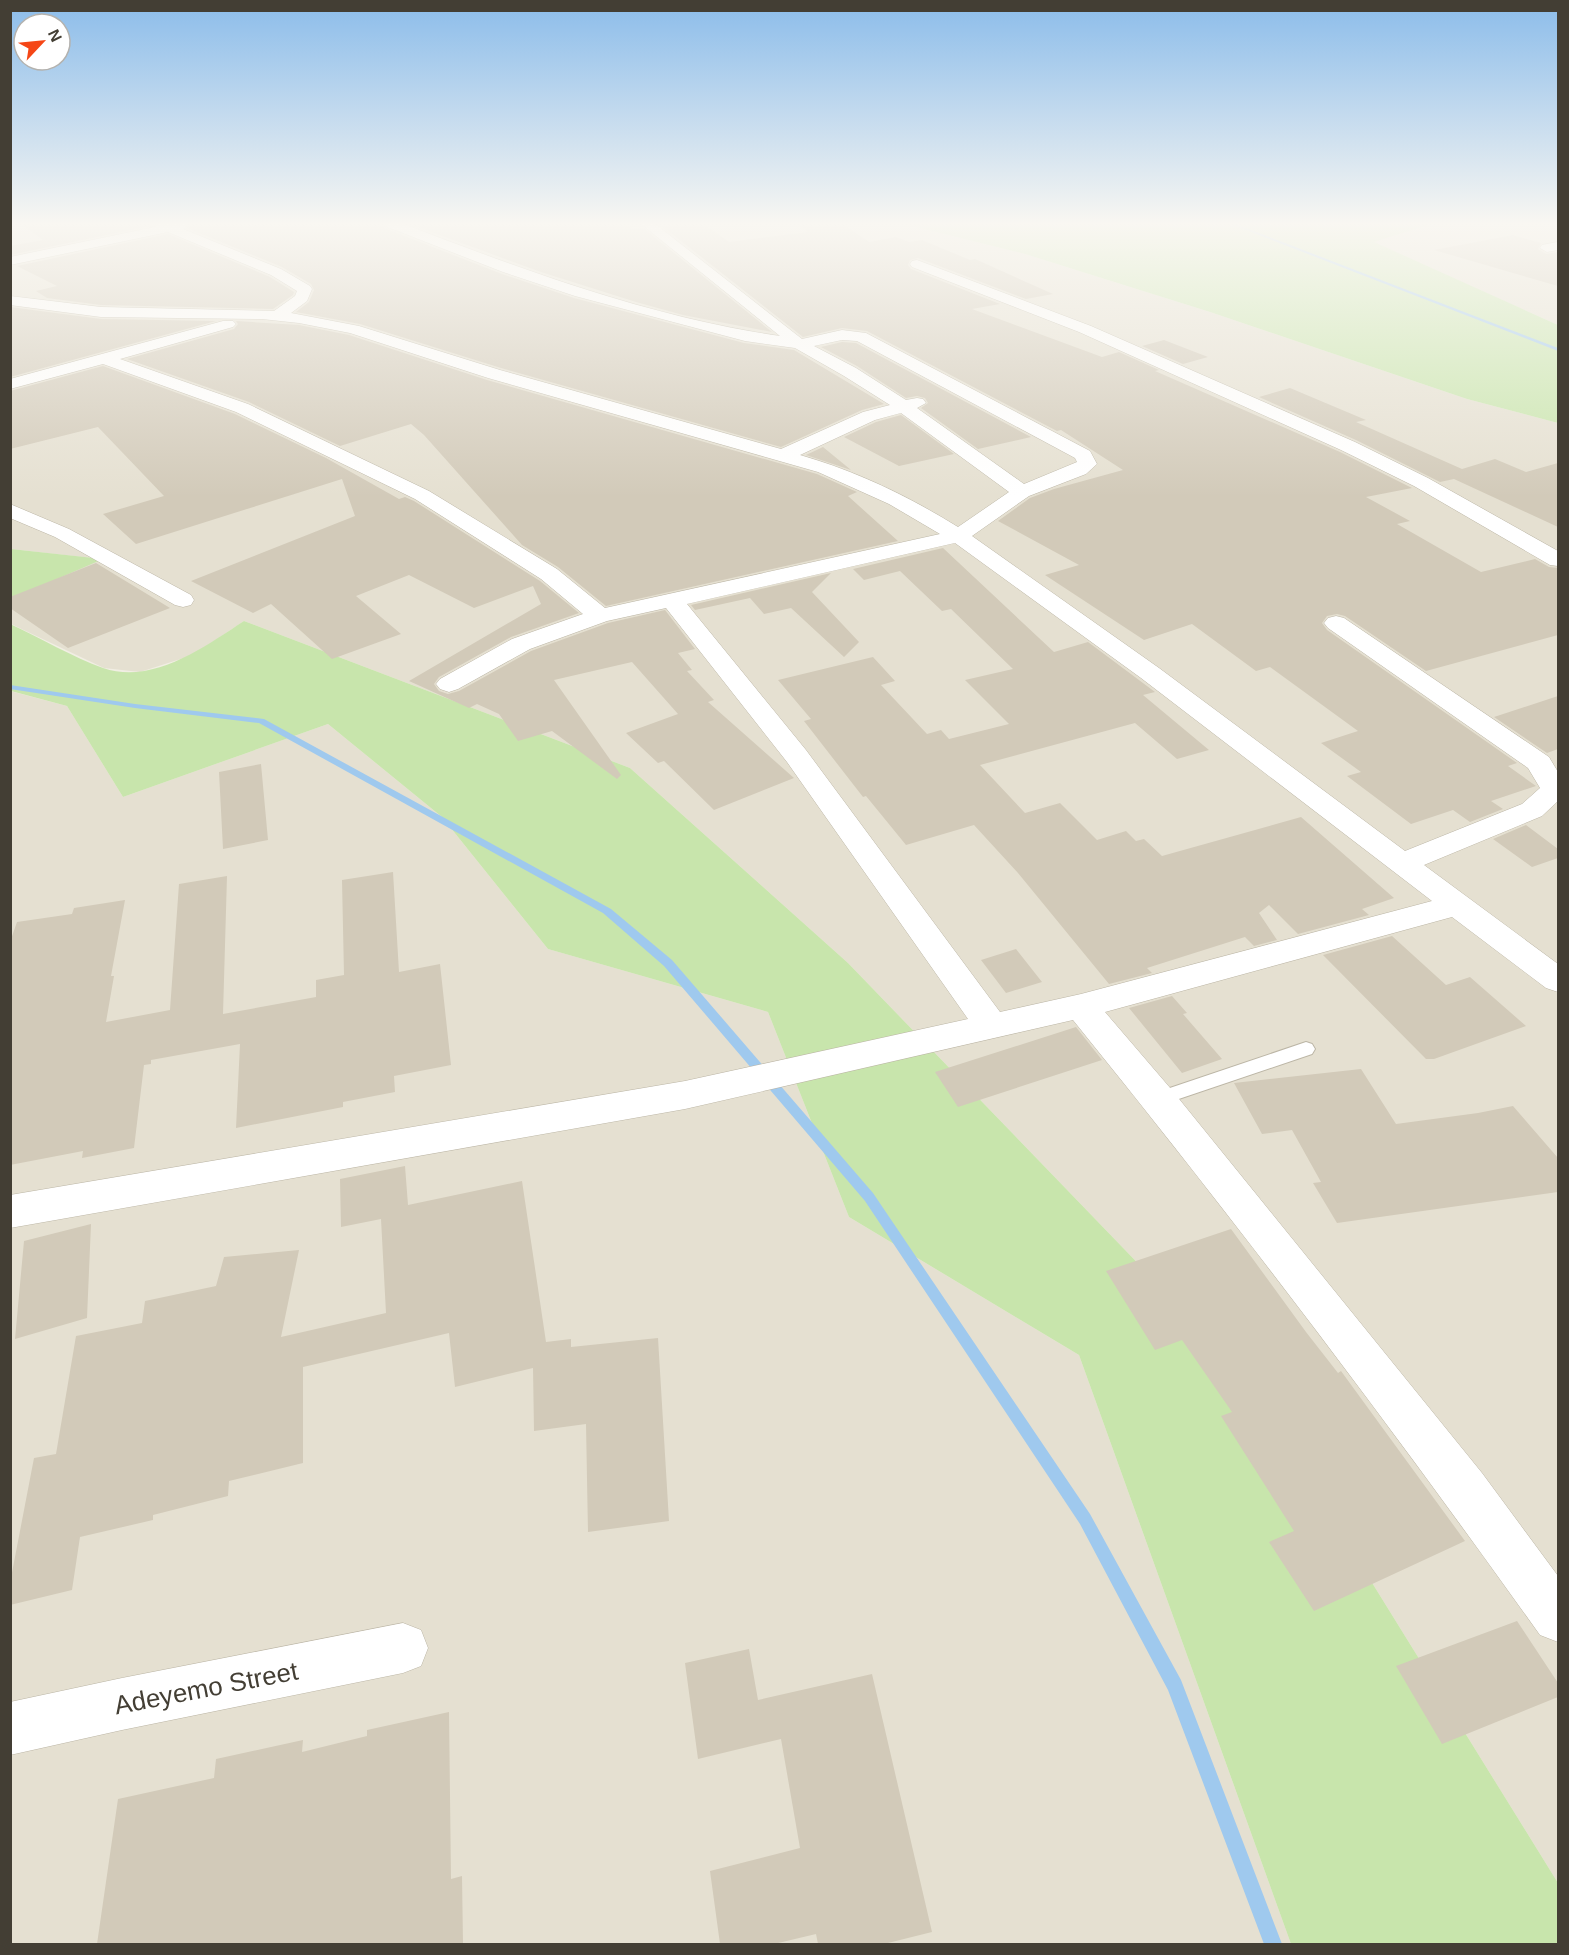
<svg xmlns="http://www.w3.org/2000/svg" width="1569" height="1955" viewBox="0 0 1569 1955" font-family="Helvetica,sans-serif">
  <rect width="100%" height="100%" fill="#f1eee3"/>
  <path fill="#e5e0d1" d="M11 223H900L1025 254 1210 312 1467 399 1558 423V1883L1239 1368 848 963 630 768 244 621 193 655 140 672 104 668 11 624 10 599 101 559 11 549Z
    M1424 223H1558V325L1373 242 1430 225Z
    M10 691 67 706 123 797 328 724 442 817 548 949 768 1012 849 1217 1079 1355 1291 1944H11Z"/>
  <path fill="#c8e5ac" d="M900 223 1432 224 1374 242 1558 325V423L1467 399 1210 312 1025 254Z
    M11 549 103 559 11 599Z
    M244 621 630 768 848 963 1239 1368 1558 1883V1944H1291L1079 1355 849 1217 768 1012 548 949 442 817 328 724 123 797 67 706 11 691 10 624C39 637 74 658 103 668 153 685 204 647 244 621Z"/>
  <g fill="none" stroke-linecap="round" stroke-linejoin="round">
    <path fill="#9fc9ee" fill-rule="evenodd" d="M1228 223H1233L1558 348V351Z
      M10 685 135 704 264 719 611 909 672 960 873 1193 1090 1514 1181 1680 1282 1944H1264L1168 1690 1080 1524 865 1201 664 966 603 913 259 723 135 708 10 689Z"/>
  </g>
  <path fill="#d2cab9" d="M20 223H148L150 226 10 255V246L43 240Z
    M187 223H382L384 228 502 274 574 298 744 343 794 350 884 404 862 410 781 447 501 368 360 324 296 312 309 302 314 290 311 284 282 267 187 228Z
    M407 223H623L633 229 643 228 772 332 683 315 636 302 541 272Z
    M690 223H702L729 242 808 232 796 223H841L869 242 896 237 909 242 922 240 970 260 975 259 1053 294 1026 299 918 258 910 260 908 265 911 269 1000 304 972 309 1102 357 1119 352 1159 370 1155 371 1340 452 1412 488 1366 497 1410 521 1397 524 1481 572 1535 559 1549 567 1558 568V635L1426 671 1345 616 1337 614 1327 616 1322 623 1327 630 1517 763 1508 766 1536 786 1491 801 1503 809 1470 822 1453 810 1411 824 1347 776 1361 772 1321 743 1358 731 1270 667 1256 671 1192 624 1144 640 1045 575 1079 565 998 521 1030 498 1054 489 1123 470 1061 430 1057 431 867 331 842 328 803 337 662 226Z
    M168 234 270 277 294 292 293 295 273 309 101 305 47 298 36 291 57 286 17 266Z
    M1513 235 1541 243 1538 249 1546 254 1558 252V286L1434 250Z
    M10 307 101 319 216 321 10 377Z
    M236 321 299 325 349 335 487 380 817 474 857 492 848 496 898 541 606 606 558 567 522 545 424 435 411 424 340 446 249 402 127 359 234 329 238 324Z
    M1164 340 1208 357 1183 364 1142 346Z
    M842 342 856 343 1031 437 978 449 921 408 928 403 925 398 917 396 906 398 857 366 821 347Z
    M103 366 235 414 326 458 399 499 405 497 414 501 540 581 579 613 511 637 439 677 434 684 439 691 448 694 459 691 531 651 608 623 665 610 695 649 678 653 692 670 687 671 714 700 708 702 794 778 714 810 664 761 658 763 626 733 678 714 632 662 554 680 621 775 617 779 552 731 518 741 499 714 477 704 469 708 409 681 541 604 533 586 474 608 409 575 356 596 401 634 332 659 271 604 253 613 191 581 355 516 342 479 136 544 103 514 164 496 98 427 10 449V391Z
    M1290 388 1366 420 1356 422 1462 469 1495 459 1526 472 1558 463V527L1454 479 1440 482 1356 440 1259 397Z
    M901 415 954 454 899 466 844 437 876 422Z
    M823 447 851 470 806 455Z
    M943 548 1054 652 1088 642 1155 692 1143 695 1209 750 1177 759 1135 723 980 765 1025 813 1060 803 1097 840 1126 831 1136 841 1144 839 1162 856 1301 817 1394 898 1362 909 1369 915 1298 934 1269 905 1259 913 1277 940 1254 946 1245 937 1147 968 1152 973 1109 984 1018 873 974 825 906 845 866 796 863 797 804 721 811 719 778 680 873 657 895 681 881 685 927 734 941 730 949 739 1009 724 965 680 1013 669 951 609 942 611 900 571 864 580 853 569Z
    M96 563 170 608 68 648 10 608V597Z
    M831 573 812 592 859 642 844 657 791 608 764 614 750 598 695 610 691 605Z
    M1558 696V749L1547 753 1494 717Z
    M261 764 268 840 223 849 219 772Z
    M1526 825 1558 849V858L1532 867 1493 839Z
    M393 872 399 972 440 964 451 1065 394 1076 395 1092 343 1102V1107L236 1128 240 1044 151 1060V1064L144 1065 134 1148 82 1158 83 1151 10 1165V942L17 922 72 914 74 908 125 900 111 976H114L106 1022 170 1010 179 884 227 876 223 1014 316 997V980L344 975 342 880Z
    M1392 936 1446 985 1470 977 1526 1026 1434 1059H1426L1323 955Z
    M1016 949 1042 982 1006 993 981 960Z
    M1172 996 1187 1013 1183 1014 1222 1059 1182 1073 1129 1008Z
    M1076 1027 1102 1060 958 1107 935 1072Z
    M1361 1069 1396 1124 1478 1113 1513 1106 1558 1158V1192L1337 1223 1313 1183 1321 1182 1292 1130 1262 1134 1234 1083Z
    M405 1166 408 1205 522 1181 546 1342 571 1339V1347L658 1338 669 1521 588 1532 586 1424 534 1431 533 1368 455 1387 449 1333 303 1367V1463L229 1481 228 1496 153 1515V1520L80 1537 72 1590 10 1605V1583L34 1458 56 1454 76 1336 142 1323 145 1301 216 1286 224 1257 299 1250 281 1337 386 1313 381 1219 341 1227 340 1179Z
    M91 1224 87 1318 15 1339 24 1241Z
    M1231 1229 1306 1332 1338 1373 1341 1371 1465 1541 1314 1611 1269 1542 1294 1531 1221 1416 1232 1412 1182 1340 1155 1350 1106 1271Z
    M1517 1621 1558 1683V1697L1442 1744 1396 1666Z
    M749 1649 758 1700 872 1674 932 1932 884 1944H818L816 1934 774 1944H720L710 1871 800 1848 781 1739 698 1759 685 1663Z
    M449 1712 451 1879 462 1876 463 1944H97L118 1799 214 1778 216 1759 303 1740 302 1752 367 1736V1730Z"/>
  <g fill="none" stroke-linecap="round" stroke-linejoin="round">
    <defs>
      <path id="lane" d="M1306 1042 1312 1044 1315 1049 1312 1054 1158 1106 1152 1104 1149 1099 1152 1094Z"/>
      <path id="street" d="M150 223H185L186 226 183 229 281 269 310 286 312 289 307 301 291 313 359 326 500 370 781 449 863 412 890 405 844 376 795 348 745 341 575 296 503 272 385 226 384 223H401C524 270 649 317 780 336L640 223H654L802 339 842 330 866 333 1090 451 1097 464 1086 474 1029 496 972 536 1159 668 1405 851 1522 804 1540 788 1528 768 1328 628 1324 623 1328 618 1336 616 1344 618 1549 757 1558 772V801L1542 816 1424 865 1558 964V992L1546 988 1452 917 1105 1012 1171 1089 1482 1473 1558 1576V1642L1540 1635C1391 1426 1235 1220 1073 1020L685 1109 10 1228V1195L685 1081 968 1019 787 762 666 608 607 621 530 649 458 689 449 692 440 689 436 684 440 679 512 639 583 614 541 579 415 499 236 412 103 364 10 389V379L223 321H233L236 324 233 327 120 359 248 404 429 491 557 569 605 608 940 534 889 504 818 472 488 378 350 333 299 323 262 319 101 317 10 305V296L101 307 274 311 295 296 297 291 271 275 168 232 10 265V257L155 227ZM842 340 857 341 1075 458 1077 462 1024 484 917 408 926 403 923 399 917 398 906 400 856 368 814 346ZM901 413 1009 492 958 527C908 496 856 471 800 455L875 420ZM955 543 1141 678 1432 901 1081 994 1000 1012 806 750 687 604Z
        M1558 242V250L1547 252 1540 248 1542 245Z
        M917 260 1091 326 1355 442 1428 478 1558 551V566L1550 565 1414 486 1341 450 1079 332 912 267 910 264 912 261Z
        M10 504 69 529 191 595 194 600 191 605 183 607 175 605 55 537 10 518Z
        M403 1623 421 1630 428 1648 421 1666 403 1673 122 1730 10 1755V1702L122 1678Z"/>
    </defs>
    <use href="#lane" stroke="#bcb6a6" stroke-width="2"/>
    <use href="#street" stroke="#bcb6a6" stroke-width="1"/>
    <use href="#lane" fill="#fff" fill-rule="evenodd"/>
    <use href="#street" fill="#fff" fill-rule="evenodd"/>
  </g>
  <linearGradient id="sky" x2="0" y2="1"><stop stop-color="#8bbcea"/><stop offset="0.45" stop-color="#f9f7f2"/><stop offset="1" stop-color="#f9f7f2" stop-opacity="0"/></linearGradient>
  <rect width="1569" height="497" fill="url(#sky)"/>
  <g text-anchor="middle" stroke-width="4.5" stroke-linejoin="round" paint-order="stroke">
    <g font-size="26" fill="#433e34" stroke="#fff">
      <text transform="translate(206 1688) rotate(-11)" y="9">Adeyemo Street</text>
    </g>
  </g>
  <rect width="1569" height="1955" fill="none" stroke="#433e34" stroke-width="24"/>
  <g transform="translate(42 42) rotate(64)"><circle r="28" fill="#ffffff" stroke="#b4b2ae" stroke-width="1.5"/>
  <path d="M0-4.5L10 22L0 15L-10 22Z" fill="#f54616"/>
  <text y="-9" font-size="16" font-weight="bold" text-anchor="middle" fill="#433e34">N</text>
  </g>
</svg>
